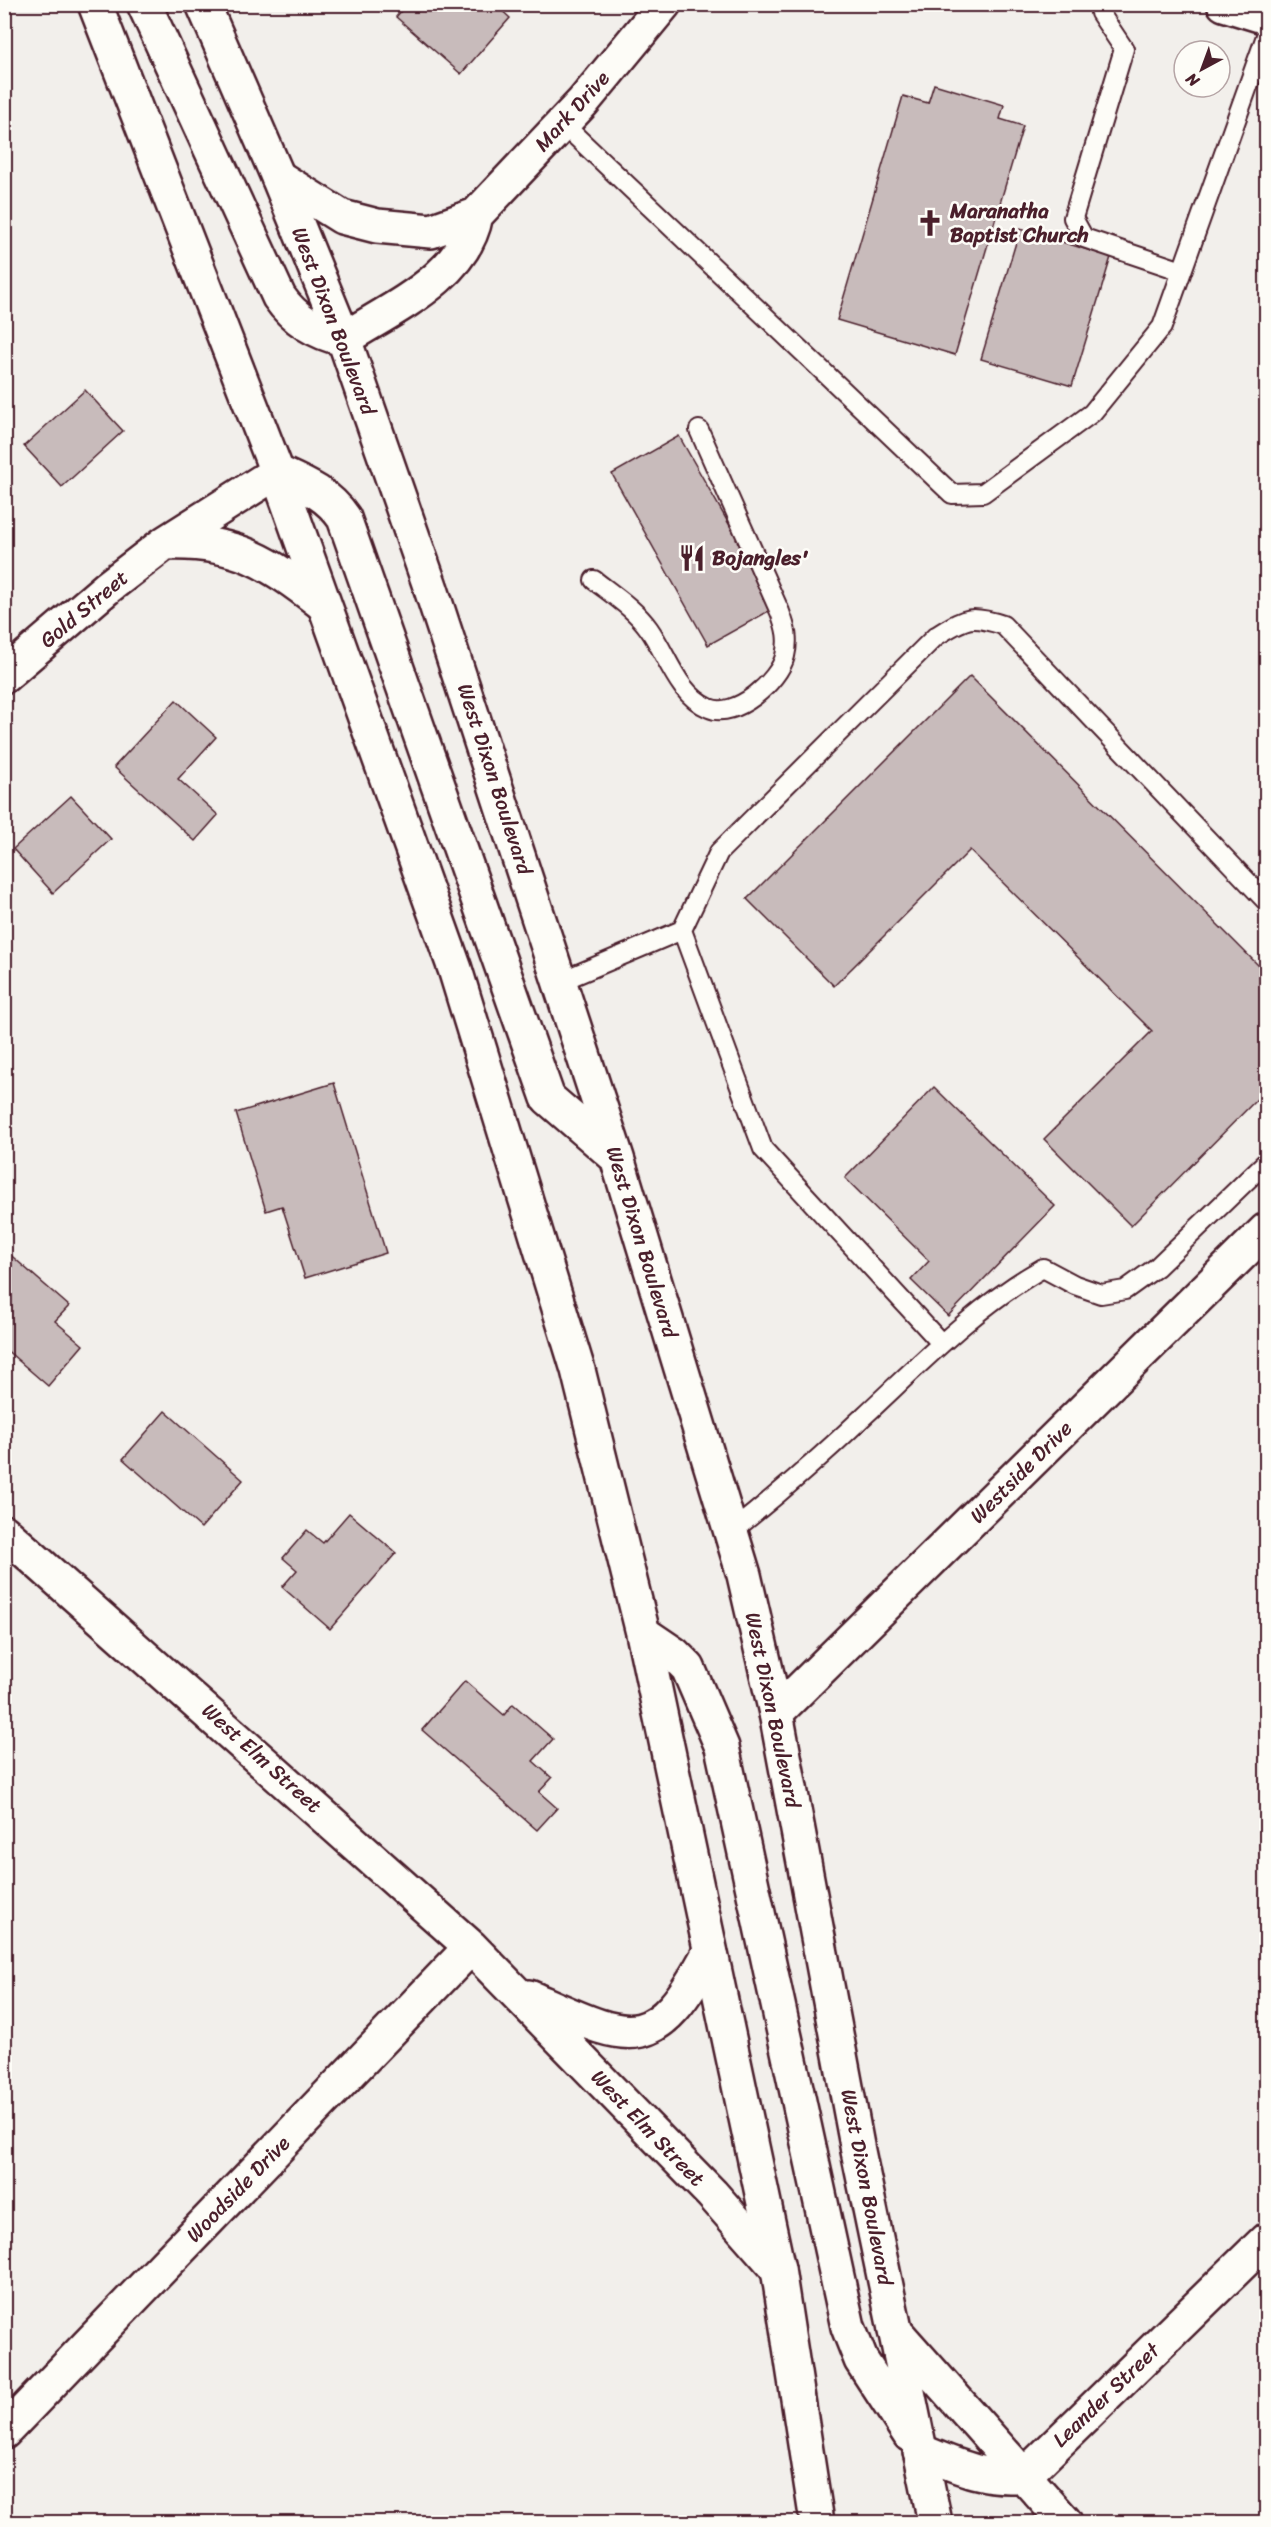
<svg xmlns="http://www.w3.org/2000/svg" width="1271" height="2527" viewBox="0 0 1271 2527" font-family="Sriracha,sans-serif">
  <rect width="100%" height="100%" fill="#f2efeb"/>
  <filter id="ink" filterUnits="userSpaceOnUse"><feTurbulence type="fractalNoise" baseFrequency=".0167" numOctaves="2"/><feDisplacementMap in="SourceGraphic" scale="12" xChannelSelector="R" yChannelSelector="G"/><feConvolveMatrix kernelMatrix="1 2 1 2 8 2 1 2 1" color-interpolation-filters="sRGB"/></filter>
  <g filter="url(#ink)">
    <path fill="#c8bbbb" stroke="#4a1f2b" stroke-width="1.5" d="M407 4H495L510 18 461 74 396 17Z
      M934 84 1004 105 1000 119 1023 126 955 355 837 320 903 96 928 103Z
      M1020 229 1111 257 1072 386 981 359Z
      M85 390 123 431 62 487 24 446Z
      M679 436 776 607 708 645 612 474Z
      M970 676 1266 973V1090L1131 1226 1044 1139 1152 1031 970 850 834 986 747 899Z
      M176 700 216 737 178 779 218 815 195 841 114 767Z
      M71 796 111 839 53 893 13 849Z
      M334 1083 386 1253 305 1278 282 1206 266 1211 236 1113Z
      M934 1087 1055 1206 948 1316 911 1280 929 1261 845 1178Z
      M6 1251 69 1306 55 1321 83 1345 48 1386 4 1348Z
      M165 1411 243 1480 201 1528 123 1459Z
      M349 1513 396 1553 330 1629 282 1587 297 1570 283 1558 307 1530 323 1543Z
      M465 1681 504 1715 513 1704 553 1739 533 1761 552 1778 539 1792 557 1808 537 1830 422 1730Z"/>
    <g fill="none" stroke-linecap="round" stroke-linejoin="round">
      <defs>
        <path id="service" d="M1101 4 1100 13 1124 49 1073 218 1084 238 1182 271
          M563 124 952 494 983 493 1092 413 1162 327 1266 36
          M594 580C613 595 635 609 649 629 668 656 677 694 709 708 735 720 779 681 785 656 789 639 786 628 780 612L699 430
          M682 930 763 1149 941 1343
          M559 982 682 930 719 852 936 636C966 618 969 614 1003 625L1266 901
          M731 1532C778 1495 822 1456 865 1415 921 1363 976 1306 1043 1268L1075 1285 1101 1294 1125 1290 1157 1267 1266 1162"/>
        <path id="minor" d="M1224 4 1266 17
          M278 177 342 217 377 226 431 231 476 215 583 102 664 4
          M344 339C392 308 465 277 476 215
          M165 543C236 540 269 562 323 604
          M4 676 108 587 165 543 277 472
          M4 1532 471 1947 712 2194 778 2269
          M776 1713 1266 1230
          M529 1997C629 2041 653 2059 710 1951
          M895 2331 1065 2522
          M4 2432 471 1947
          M920 2451C956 2466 986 2480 1025 2475L1266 2240"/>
        <path id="trunk" d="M95 4 277 472 455 969 578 1370 643 1633 778 2269 817 2522
          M144 4 279 297C295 320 317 333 344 339
          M203 4 278 177 344 339 431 589 617 1158 744 1575 776 1713 858 2151 935 2522
          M277 472C303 484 327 493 344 518L548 1098 615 1156
          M643 1633 674 1654 688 1668 722 1747 848 2327 861 2360 910 2435"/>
      </defs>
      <use href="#service" stroke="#4a1f2b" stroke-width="22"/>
      <use href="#minor" stroke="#4a1f2b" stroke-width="38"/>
      <use href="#trunk" stroke="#4a1f2b" stroke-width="38"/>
      <use href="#service" stroke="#fdfcf7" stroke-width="18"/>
      <use href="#minor" stroke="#fdfcf7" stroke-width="33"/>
      <use href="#trunk" stroke="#fdfcf7" stroke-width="33"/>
    </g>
  </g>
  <defs>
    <symbol id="church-bare" viewBox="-9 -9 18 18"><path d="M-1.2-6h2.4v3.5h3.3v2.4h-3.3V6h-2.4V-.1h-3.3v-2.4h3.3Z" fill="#4a1f2b" stroke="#fdfcf7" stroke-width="2.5" paint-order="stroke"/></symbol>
    <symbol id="restaurant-bare" viewBox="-9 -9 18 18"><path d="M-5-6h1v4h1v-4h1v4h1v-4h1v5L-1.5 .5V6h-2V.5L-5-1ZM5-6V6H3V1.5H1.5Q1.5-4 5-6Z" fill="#4a1f2b" stroke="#fdfcf7" stroke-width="2.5" paint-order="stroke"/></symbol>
  </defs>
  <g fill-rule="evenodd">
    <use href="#church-bare" x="911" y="204" width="38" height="38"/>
    <use href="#restaurant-bare" x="673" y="539" width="38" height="38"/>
  </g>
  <g text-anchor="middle" stroke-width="5" stroke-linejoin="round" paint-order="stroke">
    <g font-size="21" fill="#4a1f2b" stroke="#fdfcf7">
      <text transform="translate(572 111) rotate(-48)" y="7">Mark Drive</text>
      <text transform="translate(334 321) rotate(69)" y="7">West Dixon Boulevard</text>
      <text transform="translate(84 609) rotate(-40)" y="7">Gold Street</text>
      <text transform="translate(495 779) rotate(72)" y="7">West Dixon Boulevard</text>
      <text transform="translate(642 1242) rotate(73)" y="7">West Dixon Boulevard</text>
      <text transform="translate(1021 1472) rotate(-45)" y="7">Westside Drive</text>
      <text transform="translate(773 1710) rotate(78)" y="7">West Dixon Boulevard</text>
      <text transform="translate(262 1758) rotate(42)" y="7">West Elm Street</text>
      <text transform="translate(648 2128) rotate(46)" y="7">West Elm Street</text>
      <text transform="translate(867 2187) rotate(79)" y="7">West Dixon Boulevard</text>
      <text transform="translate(238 2189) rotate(-46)" y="7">Woodside Drive</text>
      <text transform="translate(1106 2395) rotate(-44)" y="7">Leander Street</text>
    </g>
    <g font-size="21" font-weight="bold" fill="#4a1f2b" stroke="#fdfcf7" text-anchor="start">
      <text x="950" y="218">Maranatha<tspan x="950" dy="24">Baptist Church</tspan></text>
      <text x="712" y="565">Bojangles'</text>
    </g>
  </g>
  <rect width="1271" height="2527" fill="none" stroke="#fdfcf7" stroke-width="24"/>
  <rect x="12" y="12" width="1247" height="2503" fill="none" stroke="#4a1f2b" stroke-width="2" filter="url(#ink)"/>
  <g transform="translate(1202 69) rotate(221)"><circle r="28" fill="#fdfcf7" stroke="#b5a4a5" stroke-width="1.5"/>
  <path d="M0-4.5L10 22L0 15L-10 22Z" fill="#4a1f2b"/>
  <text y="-9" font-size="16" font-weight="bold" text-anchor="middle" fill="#4a1f2b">N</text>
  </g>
</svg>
